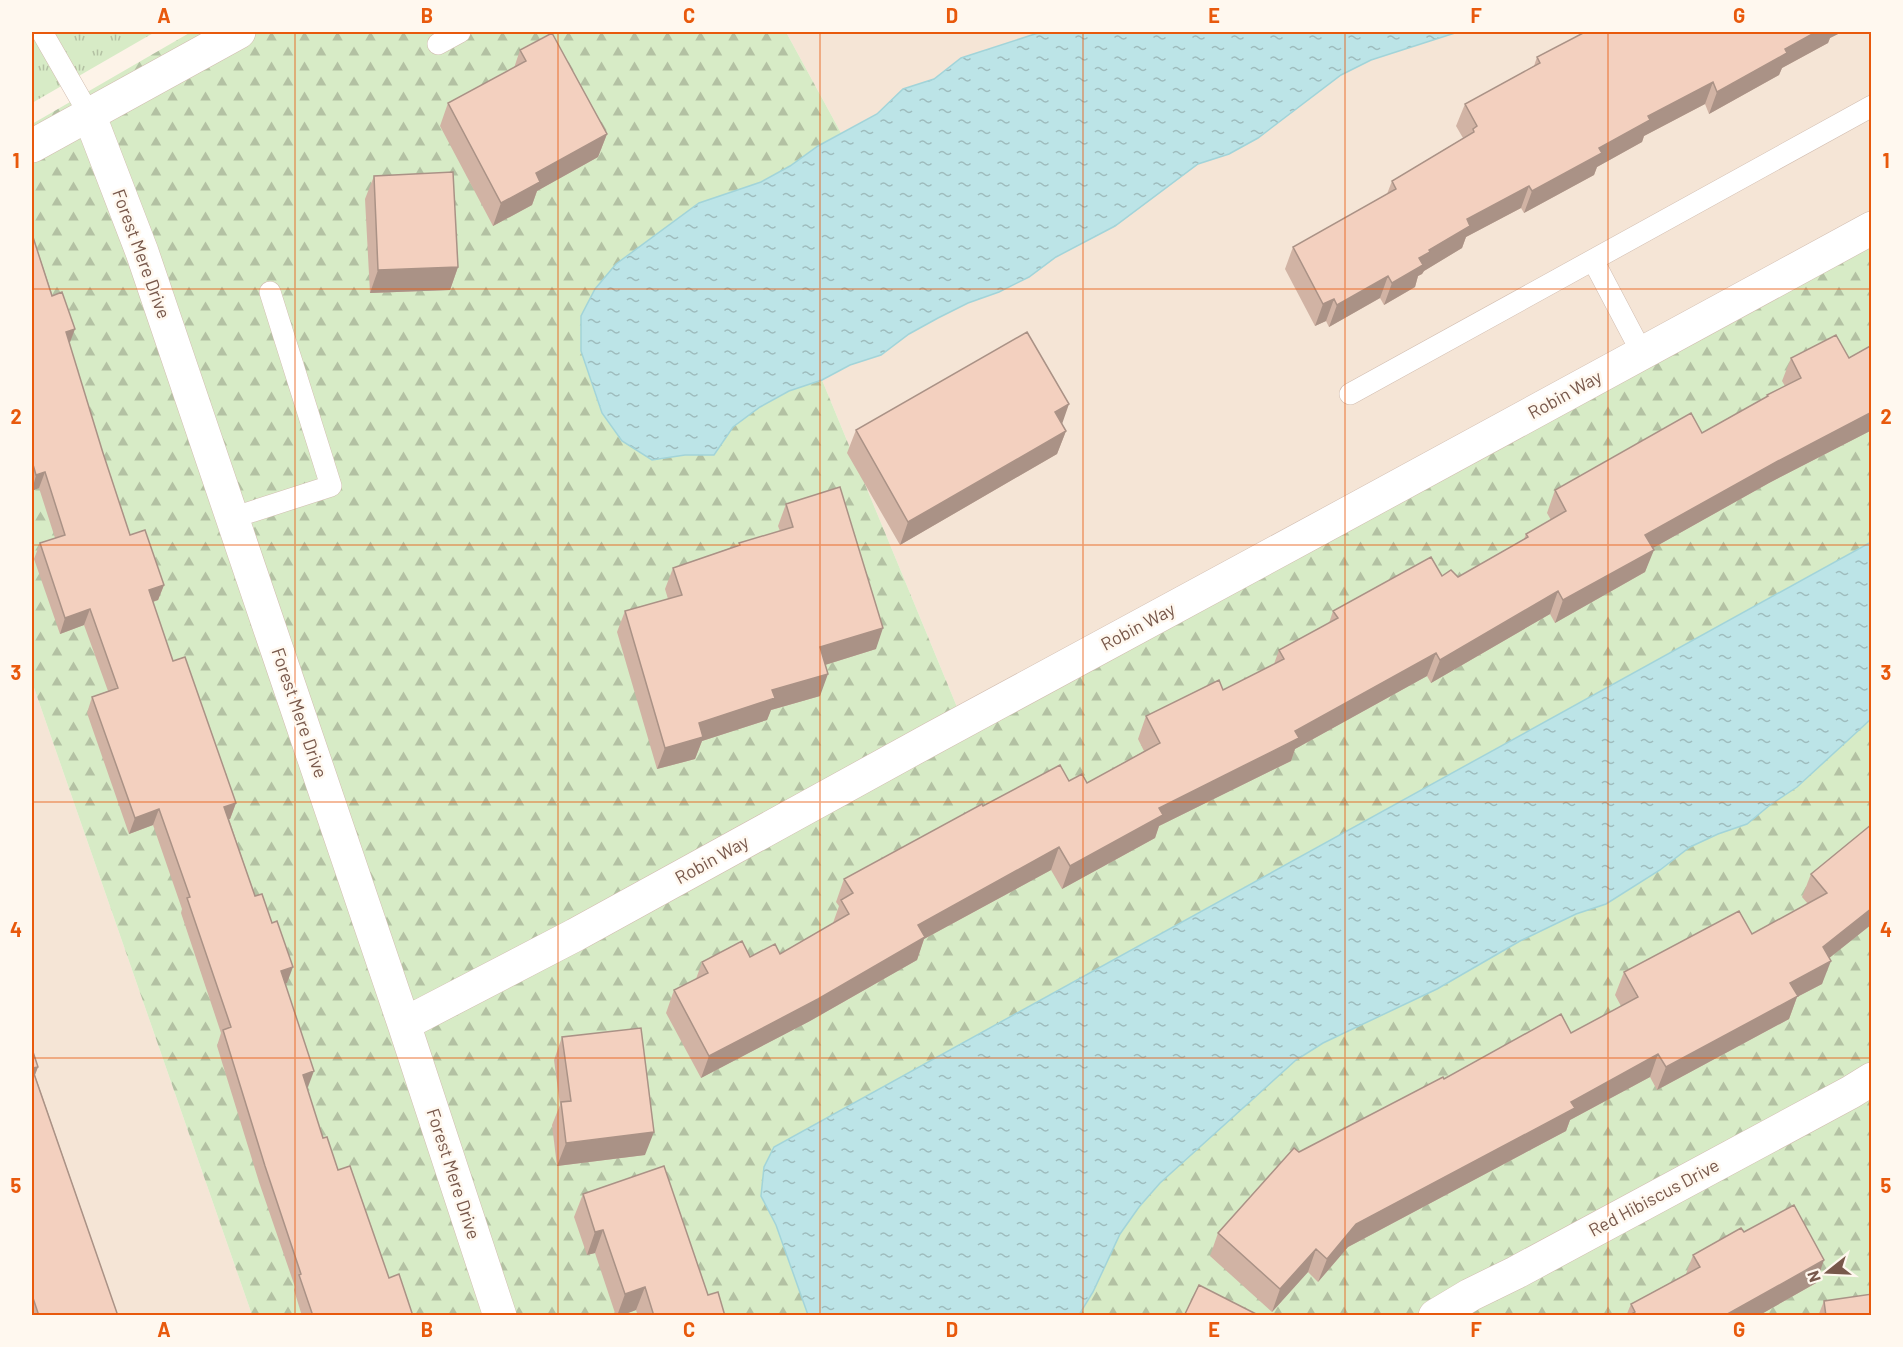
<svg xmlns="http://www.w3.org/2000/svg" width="1903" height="1347" viewBox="0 0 1903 1347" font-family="Barlow,sans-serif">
  <defs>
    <pattern id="grass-tufts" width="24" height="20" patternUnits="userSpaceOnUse" patternTransform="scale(1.5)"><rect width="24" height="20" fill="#d7ebc6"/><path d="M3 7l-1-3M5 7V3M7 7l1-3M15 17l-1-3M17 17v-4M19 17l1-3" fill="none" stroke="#b3c1a3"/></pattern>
    <pattern id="forest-firs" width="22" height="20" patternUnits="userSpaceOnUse" patternTransform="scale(1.5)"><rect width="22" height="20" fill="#d7ebc6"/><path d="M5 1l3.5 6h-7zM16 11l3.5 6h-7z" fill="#b3c1a3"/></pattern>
    <pattern id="water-ripples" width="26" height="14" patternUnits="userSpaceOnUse" patternTransform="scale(1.5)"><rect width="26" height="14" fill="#bce4e7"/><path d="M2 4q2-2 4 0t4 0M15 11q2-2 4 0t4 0" fill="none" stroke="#9ebcbd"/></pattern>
  </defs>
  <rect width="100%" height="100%" fill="#fdf3e8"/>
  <path fill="#f5e5d6" d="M786 32H1041L961 58 934 79 903 89 877 114 841 133Z
    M1458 32H1871V224L957 707 822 380 850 365 881 355 909 334 938 318 968 303 1029 277 1056 257 1115 226 1198 164 1229 154 1258 138 1341 75 1371 60Z
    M32 682 252 1315H32Z"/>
  <path fill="url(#grass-tufts)" d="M32 32H155L32 103Z"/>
  <path fill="url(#forest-firs)" d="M191 32H786L841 133 818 146 790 166 761 182 699 203 616 264 595 289 591 382 602 413 652 460 685 455H714L733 427 760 407 789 391 822 380 957 707 1871 224V542L774 1147 761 1196 776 1225 808 1315H252L32 682V124Z
    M1871 719V1315L1079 1316 1093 1292 1120 1234 1139 1207 1160 1183 1296 1060 1323 1043 1437 989 1520 941 1576 914 1606 904 1660 870 1690 847 1718 834 1747 824 1770 805 1797 787Z"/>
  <path fill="url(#water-ripples)" stroke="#a2d4d9" stroke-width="1.5" d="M1041 32H1458L1371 60 1341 75 1258 138 1229 154 1198 164 1115 226 1056 257 1029 277 999 292 968 303 938 318 909 334 881 355 850 365 822 380 789 391 760 407 733 427 714 455H685L652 460 622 441 602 413 581 351V316L595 289 616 264 699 203 761 182 790 166 818 146 877 114 903 89 934 79 961 58Z
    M1871 542V719L1797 787 1770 805 1747 824 1718 834 1690 847 1660 870 1606 904 1576 914 1520 941 1437 989 1323 1043 1296 1060 1160 1183 1139 1207 1120 1234 1093 1292 1079 1315H808L776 1225 761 1196 764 1167 774 1147Z"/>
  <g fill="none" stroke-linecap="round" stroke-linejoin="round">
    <defs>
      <path id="lane" d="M42 32 89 114
        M438 44 460 32
        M1593 260 1642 353
        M1350 394 1872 106
        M232 518 331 486 270 292"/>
      <path id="street" d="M89 114 142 252 404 1024 500 1316
        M32 146 239 32
        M404 1024 575 935 933 738 1317 530 1872 228
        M1435 1316 1470 1295 1515 1273 1851 1092 1872 1079"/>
    </defs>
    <use href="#lane" stroke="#d2bdb0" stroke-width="22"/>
    <use href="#street" stroke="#d2bdb0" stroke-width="34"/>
    <use href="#lane" stroke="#fff" stroke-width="21"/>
    <use href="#street" stroke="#fff" stroke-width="33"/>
  </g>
  <path fill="#d1b3a4" d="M1585 32H1842L1830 38 1828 43 1782 68 1779 75 1709 114 1705 104 1644 136 1642 142 1597 167 1594 175 1524 213 1521 208 1466 237 1462 248 1424 271 1422 274 1418 276 1415 287 1384 305 1380 298 1329 327 1326 321 1315 326 1285 269 1293 247 1387 194 1392 181 1463 138 1456 126 1465 104 1534 66 1537 57Z
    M520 50 607 134 598 157 537 191 532 205 493 226 440 126 448 103 514 68Z
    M374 176 458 267 450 290 370 293 365 199Z
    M32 234 69 344 103 453 130 535 164 585 158 600 153 602 173 661 236 803 230 819H229L255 896 287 983H285L308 1087 307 1088 323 1138 389 1278 413 1316H302L294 1290 295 1287 259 1182 217 1046 221 1033 181 913 182 909 153 825 129 834 87 713 92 697 108 691 84 625 60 634 34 559 40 543 55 538 39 488 32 491Z
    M1872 345V430L1769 483 1653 548 1645 572 1555 623 1550 614 1431 683 1427 676 1295 749 1291 761 1159 826 1155 838 1062 889 1051 870 924 939 917 960 810 1021 701 1078 666 1013 674 990 696 979 702 962 780 954 833 923 839 906 836 902 844 879 983 806 1069 781 1087 783 1144 751 1138 739 1146 716 1223 690 1274 664 1279 650 1329 623 1333 611 1442 576 1458 577 1524 539 1526 534 1551 520 1547 513 1555 490 1702 433 1767 397V395L1785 386 1782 381 1791 358H1849Z
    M1062 424 1066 431 1057 454 900 545 847 453 856 430Z
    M786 504 876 649 825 665 820 696 771 710 767 720 702 741 695 759 657 769 617 632 625 611 668 599 665 589 673 568 739 545V543L780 531 778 526Z
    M1872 824V924L1829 958 1822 984 1797 997 1789 1019 1657 1090 1650 1077 1570 1120 1566 1131 1348 1247 1318 1282 1308 1272 1272 1312 1210 1256 1218 1233 1299 1152 1444 1079 1571 1033 1621 1006 1615 995 1624 972 1752 934 1808 904 1802 897 1811 874Z
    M562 1037 645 1155 557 1166 552 1125 560 1105 554 1060Z
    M32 1049 38 1067 35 1075 118 1316H32Z
    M583 1194 708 1295 725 1316H638L636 1310 620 1316H616L595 1253 587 1255 574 1217Z
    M1744 1232 1816 1283 1758 1316H1626L1631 1304 1686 1274 1693 1255Z
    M1824 1301 1872 1316H1818Z"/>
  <path fill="#aa9286" d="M1816 32H1842L1830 38 1828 43 1782 68 1779 75 1709 114 1717 92 1785 49Z
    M1713 82 1705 104 1644 136 1642 142 1597 167 1594 175 1524 213 1532 191 1648 116Z
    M607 134 598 157 537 191 532 205 493 226 501 203 536 173Z
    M1529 186 1521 208 1466 237 1462 248 1424 271 1422 274 1418 276 1415 287 1384 305 1392 283 1429 250 1467 219Z
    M458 267 450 290 370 293 378 270Z
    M1388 276 1380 298 1329 327 1337 305Z
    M1334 299 1326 321 1315 326 1323 304Z
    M75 329 69 345 66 332Z
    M1069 404 1061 427 1055 412Z
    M1872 412V430L1769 483 1637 557 1645 535 1778 461Z
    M1066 431 1057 454 900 545 908 522Z
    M45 472 39 488 32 491 36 475Z
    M1654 550 1645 572 1555 623 1563 600Z
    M164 585 158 600 143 605 149 590Z
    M1558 591 1550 614 1431 683 1440 660Z
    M90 609 84 625 60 634 65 618Z
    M883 628 876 649 812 669 820 647Z
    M1436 653 1427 676 1295 749 1291 761 1159 826 1155 838 1062 889 1070 866 1159 808 1295 731Z
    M828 674 820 696 771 710 767 720 702 741 695 759 657 769 665 748 699 723 772 690Z
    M236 803 230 819 219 823 224 807Z
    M159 809 153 825 129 834 135 818Z
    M1059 847 1051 870 924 939 917 960 810 1021 701 1078 709 1056 918 925Z
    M1872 908V924L1818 967 1831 961 1822 984 1797 997 1789 1019 1657 1090 1666 1067 1790 983 1823 947Z
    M293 967 287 983 275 987 281 971Z
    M1658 1054 1650 1077 1570 1120 1566 1131 1348 1247 1318 1282 1327 1259 1356 1224 1571 1102Z
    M38 1067 32 1082V1068Z
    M314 1071 308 1087 297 1091 303 1075Z
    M654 1132 645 1155 557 1166 566 1143Z
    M603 1230 595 1253 587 1255 595 1232Z
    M1316 1249 1308 1272 1272 1312 1280 1289Z
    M1824 1260 1816 1283 1758 1316H1724Z
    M645 1287 636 1310 620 1316H617L625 1294Z"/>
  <path fill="#f3d0bf" stroke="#aa9286" stroke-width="1.5" d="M1585 32H1816L1785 49 1787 53 1717 92 1713 82 1648 116 1650 120 1599 148 1602 153 1532 191 1529 186 1467 219 1470 226 1429 250 1430 252 1419 258 1423 265 1392 283 1388 276 1337 305 1334 299 1323 304 1293 247 1396 189 1392 181 1474 132 1473 129 1477 126 1465 104 1540 63 1537 57Z
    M552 33 607 134 536 173 540 182 501 203 448 103 526 61 520 50Z
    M453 172 458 267 378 270 374 176Z
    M32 234 52 296 62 292 75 329 66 332 103 453 130 535 145 530 164 585 149 590 173 661 185 657 236 803 224 807 255 896 262 894 272 923 277 921 293 967 281 971 314 1071 303 1075 323 1138 327 1137 338 1170 350 1166 389 1278 399 1274 413 1316H313L299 1275 301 1274 265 1166 223 1030 231 1027 187 898 190 897 159 809 135 818 92 697 118 688 90 609 65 618 40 543 65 535 45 472 36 475 32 461Z
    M1027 332 1069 404 1055 412 1066 431 908 522 856 430Z
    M1836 335 1849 358 1872 345V412L1778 461 1645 535 1654 550 1563 600 1558 591 1440 660 1436 653 1295 731 1299 738 1159 808 1163 815 1070 866 1059 847 918 925 925 937 818 999 709 1056 674 990 708 973 702 962 742 941 750 957 775 944 780 954 849 914 841 900 853 893 844 879 982 804 983 806 1060 765 1069 781 1082 774 1087 783 1160 743 1146 716 1219 680 1223 690 1284 659 1279 650 1338 618 1333 611 1431 557 1442 576 1451 570 1458 577 1528 537 1526 534 1566 511 1555 490 1691 413 1702 433 1768 396 1767 395 1801 378 1791 358Z
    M840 487 883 628 820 647 828 674 772 690 775 698 699 723 703 737 665 748 625 611 682 595 673 568 740 545 739 543 793 527 786 504Z
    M1872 824V908L1823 947 1831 961 1790 983 1798 996 1666 1067 1658 1054 1571 1102 1575 1108 1356 1224 1327 1259 1316 1249 1280 1289 1218 1233 1294 1148 1299 1152 1443 1077 1444 1079 1561 1014 1571 1033 1638 997 1624 972 1739 911 1752 934 1827 893 1811 874Z
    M641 1028 654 1132 566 1143 561 1102 571 1101 562 1037Z
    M32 1049 38 1067 32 1068 118 1316H39L32 1295Z
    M664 1166 708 1295 718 1292 725 1316H654L645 1287 625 1294 603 1230 595 1232 583 1194Z
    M1794 1205 1824 1260 1724 1316H1628L1635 1312 1631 1304 1700 1267 1693 1255 1741 1228 1744 1232Z
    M1199 1285 1260 1316H1184Z
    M1872 1294V1316H1826L1824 1301Z"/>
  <path fill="none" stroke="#e8590c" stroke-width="1.5" stroke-opacity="0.55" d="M295 32V1316M558 32V1316M820 32V1316M1083 32V1316M1345 32V1316M1608 32V1316M32 289H1872M32 545H1872M32 802H1872M32 1058H1872"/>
  <g text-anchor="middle" stroke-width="5" stroke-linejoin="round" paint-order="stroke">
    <g font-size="18" fill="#78584b" stroke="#fff8ef">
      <text transform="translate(141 254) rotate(70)" y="6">Forest Mere Drive</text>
      <text transform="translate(1565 395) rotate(-29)" y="6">Robin Way</text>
      <text transform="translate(1138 627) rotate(-28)" y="6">Robin Way</text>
      <text transform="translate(299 713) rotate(71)" y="6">Forest Mere Drive</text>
      <text transform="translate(712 860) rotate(-29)" y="6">Robin Way</text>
      <text transform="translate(453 1174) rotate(72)" y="6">Forest Mere Drive</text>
      <text transform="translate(1654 1198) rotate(-28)" y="6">Red Hibiscus Drive</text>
    </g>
  </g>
  <rect width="1903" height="1347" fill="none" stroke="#fff8ef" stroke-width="66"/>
  <g transform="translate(1828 1272) rotate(252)" stroke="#fff8ef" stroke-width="4.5" paint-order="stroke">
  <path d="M0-4.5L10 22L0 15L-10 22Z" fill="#78584b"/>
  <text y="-9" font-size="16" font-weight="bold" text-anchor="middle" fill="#78584b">N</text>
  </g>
  <rect x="33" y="33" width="1837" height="1281" fill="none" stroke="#e8590c" stroke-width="2"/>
  <g font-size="20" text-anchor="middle" font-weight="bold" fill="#e8590c">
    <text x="164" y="23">A</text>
    <text x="427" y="23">B</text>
    <text x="689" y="23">C</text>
    <text x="952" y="23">D</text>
    <text x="1214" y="23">E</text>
    <text x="1476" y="23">F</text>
    <text x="1739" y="23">G</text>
    <text x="16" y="168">1</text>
    <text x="1886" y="168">1</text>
    <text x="16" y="424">2</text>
    <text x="1886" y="424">2</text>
    <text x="16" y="680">3</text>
    <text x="1886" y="680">3</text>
    <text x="16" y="937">4</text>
    <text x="1886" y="937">4</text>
    <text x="16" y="1193">5</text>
    <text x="1886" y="1193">5</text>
    <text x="164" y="1337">A</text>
    <text x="427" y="1337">B</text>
    <text x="689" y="1337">C</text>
    <text x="952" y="1337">D</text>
    <text x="1214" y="1337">E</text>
    <text x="1476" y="1337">F</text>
    <text x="1739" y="1337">G</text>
  </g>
</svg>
